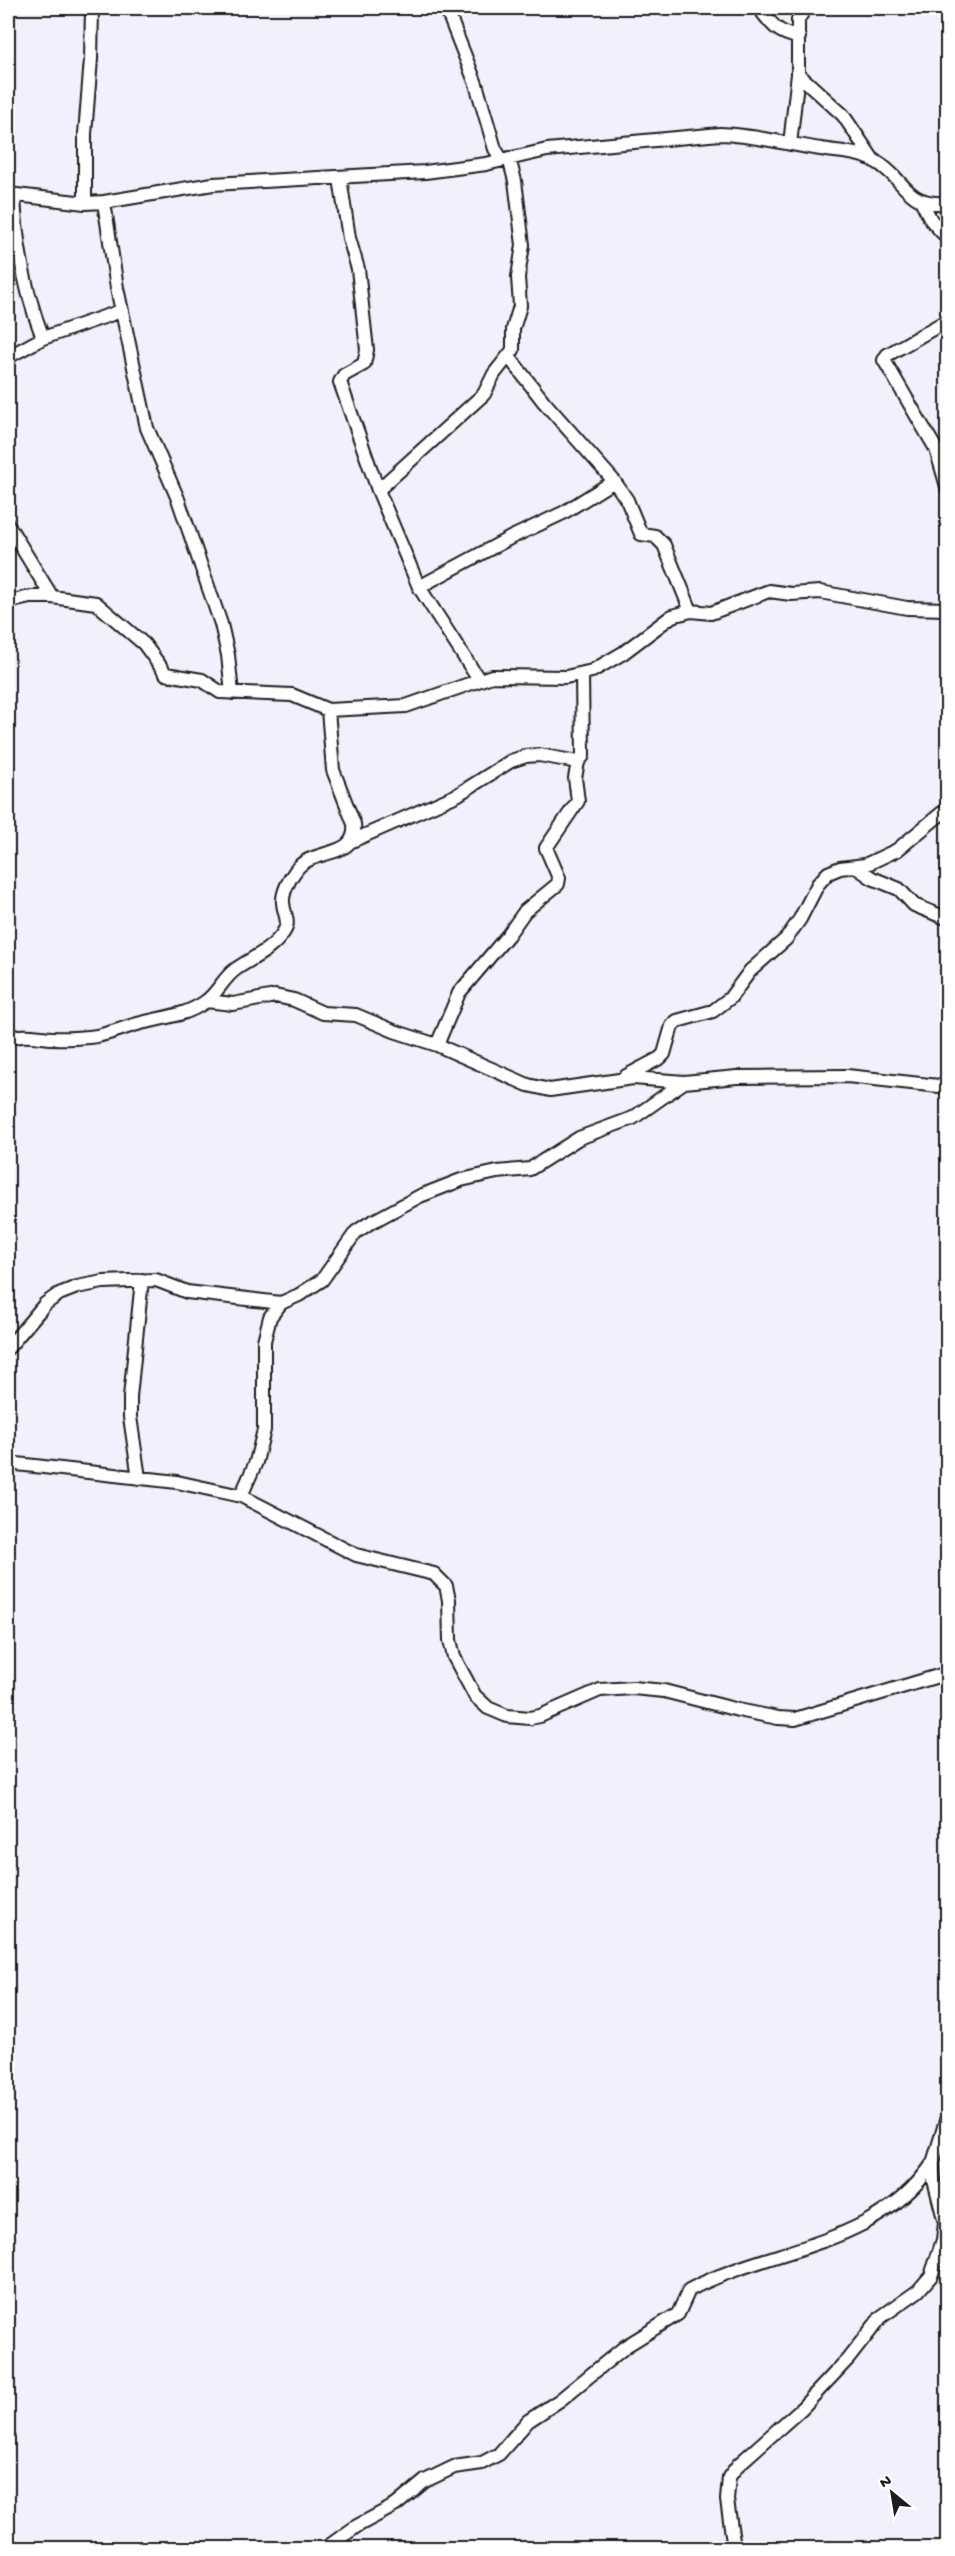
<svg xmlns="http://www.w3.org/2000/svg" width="955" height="2556" viewBox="0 0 955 2556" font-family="'Gochi Hand',sans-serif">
  <rect width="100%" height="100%" fill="#f0f1fd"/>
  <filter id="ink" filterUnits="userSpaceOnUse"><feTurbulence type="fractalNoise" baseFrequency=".0167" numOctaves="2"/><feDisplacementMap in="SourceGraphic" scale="12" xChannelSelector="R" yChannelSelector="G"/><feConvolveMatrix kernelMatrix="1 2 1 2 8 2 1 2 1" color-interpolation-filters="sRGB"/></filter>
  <g filter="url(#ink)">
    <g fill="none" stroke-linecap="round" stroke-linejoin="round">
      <defs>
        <path id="minor" d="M446 8 476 84 495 149 502 160
          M759 8C771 24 778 34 799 37
          M798 74 843 115 874 161
          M790 144 798 74V20L805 8
          M340 178 349 238 358 269 367 350 364 364 344 375 340 382 378 490 419 587 479 680
          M8 194 85 203 104 202 213 184 425 172 486 164 547 150 720 134C754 135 787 144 821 149 838 152 859 152 875 161 907 179 903 206 948 203
          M14 195C16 245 25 292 43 338
          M104 202 117 288 147 428 178 499 221 624 228 655 232 693
          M922 202 931 220 948 239
          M85 203V134L91 59 92 8
          M948 320 887 355 884 360 936 449 948 490
          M8 357 43 338 121 311
          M509 357 544 402 614 481 627 500 641 534 655 536 664 545 691 611
          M378 490 484 394 494 374 513 350V329L520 306 518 277 523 245 515 181 509 158
          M8 525 52 597
          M419 587 510 538 563 513 614 481
          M8 602 30 597H52L96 603 144 644 166 674 202 680 220 692 292 695 328 710 406 706 492 676 566 677 592 671 623 653 672 616 691 611 711 613 769 591 791 594 820 592 907 608 948 609
          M352 841 457 795 511 761 526 756 539 755 578 762 583 756 582 674
          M856 867 872 878 899 889 914 905 948 919
          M206 1001 233 1004 275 996 294 1000 323 1013 356 1015 394 1031 437 1045 528 1085 550 1090 633 1078 684 1082
          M8 1039C22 1033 37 1037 52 1038 64 1039 77 1038 89 1037 107 1036 124 1027 141 1023 164 1017 185 1016 205 1002 218 993 223 978 236 969 252 958 272 950 283 933 291 922 284 915 283 903 282 892 290 878 296 870 312 847 358 860 354 824L333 770 328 710
          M437 1045 459 993 508 935 525 911 558 884 559 878 546 848 578 801 575 778 578 762
          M626 1076 660 1058 664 1054 672 1026 677 1021 713 1011 730 998 750 971 786 939 800 919 818 884 828 873 840 868 865 865 897 850 948 808
          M8 1348 45 1304 59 1294 77 1287 103 1282 156 1280 187 1292 281 1303
          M8 1463 177 1482 241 1496 356 1555 434 1574 446 1586 449 1600 450 1640 454 1657 475 1696 488 1708 507 1716 530 1718 540 1716 600 1690 633 1688 664 1691 738 1710 778 1718 795 1719 948 1673
          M139 1478 130 1417V1397L142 1280
          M241 1496 256 1462 264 1430V1341L270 1317 281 1303 299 1295 322 1280 356 1232 368 1224 420 1196 461 1180 497 1172 530 1169 579 1138 633 1118 684 1082 737 1077 847 1076 948 1087
          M326 2548 357 2526 396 2505 425 2481 454 2467 482 2463 499 2454 528 2421 560 2400 626 2346 678 2314 689 2290C771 2246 876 2248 933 2163
          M734 2548 727 2500 729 2477 738 2465 802 2408 848 2359 881 2317 918 2291 931 2276 943 2240 945 2223 934 2180 933 2163 948 2114"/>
      </defs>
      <use href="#minor" stroke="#1c1c1c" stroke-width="16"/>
      <use href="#minor" stroke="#fff" stroke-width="12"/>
    </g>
  </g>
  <rect width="955" height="2556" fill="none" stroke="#fff" stroke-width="30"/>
  <rect x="15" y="15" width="925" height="2526" fill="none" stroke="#1c1c1c" stroke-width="2" filter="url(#ink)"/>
  <g transform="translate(892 2493) rotate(330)" stroke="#ffffff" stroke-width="4.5" paint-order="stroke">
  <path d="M0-4.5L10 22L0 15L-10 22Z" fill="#1c1c1c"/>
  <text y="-9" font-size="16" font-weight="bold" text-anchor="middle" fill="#1c1c1c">N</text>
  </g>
</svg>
